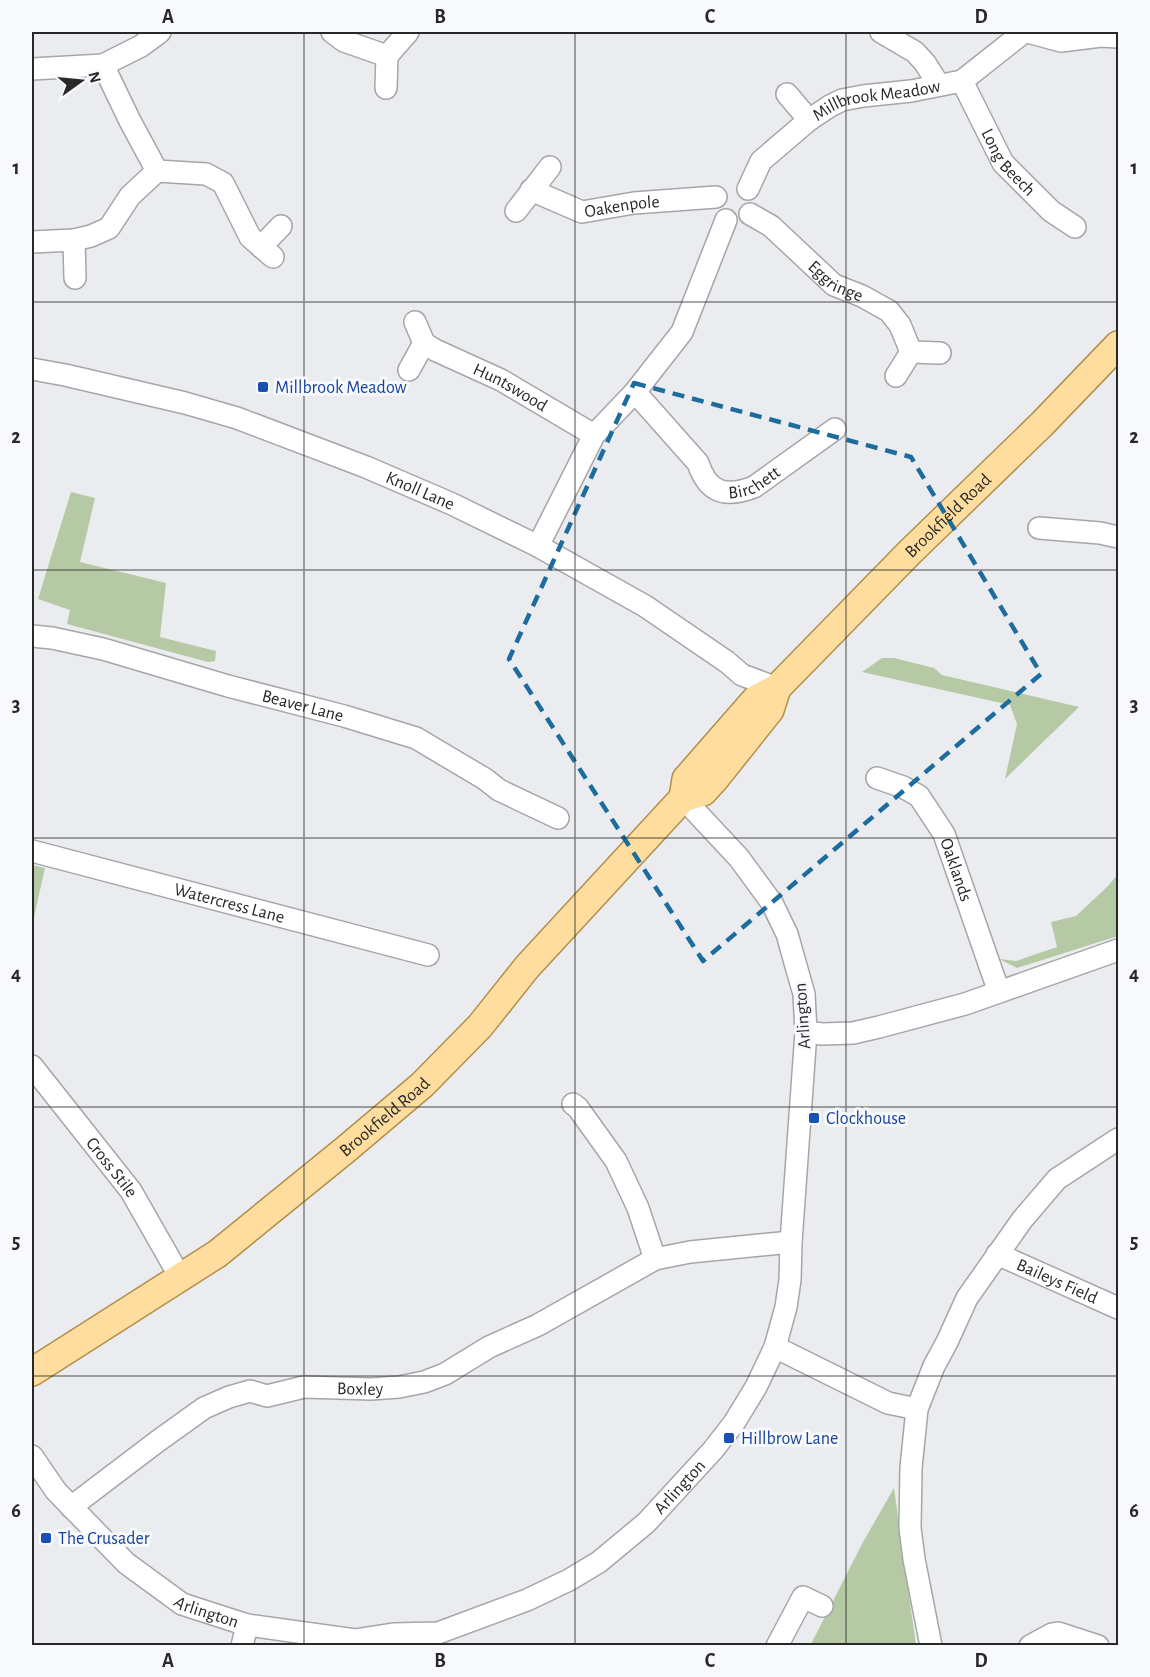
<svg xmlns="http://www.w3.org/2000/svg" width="1150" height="1677" viewBox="0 0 1150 1677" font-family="'Alegreya Sans',sans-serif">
  <rect width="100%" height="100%" fill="#eaecef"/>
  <path fill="#b6c9a5" d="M71 492 95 498 80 562 166 583 160 637 216 651 215 661 208 662 67 624 70 610 38 599Z
    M882 658H894L934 668 942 675 1079 707 1005 779 1017 724 1010 705 862 672Z
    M32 865 45 868 32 926Z
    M1118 874V936L1017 968 999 959 1016 961 1057 947 1051 922 1076 916 1108 886Z
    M894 1488 916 1645 810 1646 863 1542Z"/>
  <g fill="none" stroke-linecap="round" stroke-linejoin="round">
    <defs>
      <g id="minor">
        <path d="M332 32 344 41 387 56 408 32"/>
        <path d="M881 32 915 52 925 63 939 85"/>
        <path d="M1028 32 1061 41 1101 36 1118 37"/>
        <path d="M103 65 130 121 157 171 206 174 223 183 250 237 273 257"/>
        <path d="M32 69 103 65 141 46 160 32"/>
        <path id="s1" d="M962 81 1003 163 1051 211 1075 227"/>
        <path d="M386 88 387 56"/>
        <path d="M787 94 809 120"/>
        <path id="s2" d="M748 189 761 161 809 120 830 106 842 100 863 96 911 91 962 81 1024 32"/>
        <path id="s3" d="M531 190 582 212 634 203 716 197"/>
        <path d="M516 211 550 167"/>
        <path id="s4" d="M750 214 771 226 834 285 862 296 889 311 900 325 911 352"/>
        <path d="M74 240 75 278"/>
        <path d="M32 242 74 240 91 236 109 228 130 196 157 171"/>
        <path d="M261 247 281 226"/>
        <path id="s5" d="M415 322 424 343 435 350 501 380 594 435"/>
        <path id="s6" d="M32 369 65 375 185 403 237 418 366 467 452 504 538 546 645 606 727 662 742 675 777 688"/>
        <path d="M409 370 424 343"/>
        <path d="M896 376 911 352 940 353"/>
        <path id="s7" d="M635 392 698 463C708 493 725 498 754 487L835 429"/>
        <path d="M1039 528 1100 533 1118 537"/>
        <path d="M538 546 594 435 635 392 682 332 726 220"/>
        <path id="s8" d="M32 636 52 638 103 649 228 686 344 716 416 738 485 779 499 790 558 818"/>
        <path id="s9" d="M877 778 903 787 919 796 944 834 999 992"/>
        <path id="s10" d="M32 851 428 955"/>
        <path d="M806 1032 822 1034 853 1033 879 1027 965 1004 1118 950"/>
        <path id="s11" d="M32 1066 131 1191 180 1277"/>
        <path d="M573 1104 578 1108 616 1161 638 1208 655 1259"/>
        <path id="s12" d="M997 1254 1118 1308"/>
        <path d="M775 1347 888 1403 917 1409"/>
        <path id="s13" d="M32 1456 56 1491 126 1563 182 1604 247 1625 355 1640 393 1634 438 1633 527 1600 569 1580 599 1562 646 1523 713 1450 734 1423 756 1387 775 1347 786 1307 790 1280 791 1242 806 1032 804 994 798 973 787 934 772 903 739 858 683 798"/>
        <path id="s14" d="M71 1507 158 1441 204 1408 229 1397 250 1391 267 1396 304 1387 371 1389 399 1387 424 1382 445 1374 489 1347 538 1325 655 1259 690 1252 791 1242"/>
        <path d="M242 1646 247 1625"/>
        <path d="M777 1646 803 1597 822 1606"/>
        <path d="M931 1646 914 1559 910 1528 911 1468 917 1409 934 1366 947 1342 967 1298 1022 1220 1057 1179 1118 1139"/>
        <path d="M1030 1646 1052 1634 1058 1633 1098 1646"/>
      </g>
      <g id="major">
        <path id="s15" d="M683 798 686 779 756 699 777 688 910 552 1042 424 1118 345"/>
        <path id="s16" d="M32 1372 217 1254 345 1150 422 1085 480 1026 527 967 683 798 703 792 715 779 770 710 777 688"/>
      </g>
    </defs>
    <use href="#minor" stroke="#a5a6a9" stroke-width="24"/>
    <use href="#major" stroke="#b28f4b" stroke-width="30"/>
    <use href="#minor" stroke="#fff" stroke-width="21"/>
    <use href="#major" stroke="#fedd9e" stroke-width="27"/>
  </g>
  <path fill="none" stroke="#1d6c9e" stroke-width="4.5" stroke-dasharray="12 8" stroke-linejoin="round" d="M634 383 911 457 1041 674 703 961 509 659Z"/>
  <path fill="none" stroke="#282829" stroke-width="1.5" stroke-opacity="0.55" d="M304 32V1646M575 32V1646M846 32V1646M32 302H1118M32 570H1118M32 838H1118M32 1107H1118M32 1376H1118"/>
  <g fill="#1a4fb4" stroke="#f7f9fc" stroke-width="2">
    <rect x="257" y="381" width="12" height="12" rx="3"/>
    <rect x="808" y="1112" width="12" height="12" rx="3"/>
    <rect x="723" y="1432" width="12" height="12" rx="3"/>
    <rect x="40" y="1532" width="12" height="12" rx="3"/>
  </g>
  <g text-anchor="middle" stroke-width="6" stroke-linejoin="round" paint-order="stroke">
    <g font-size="18" fill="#282829" stroke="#f7f9fc">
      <text dy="6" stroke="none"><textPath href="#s2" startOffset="166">Millbrook Meadow</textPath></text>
      <text dy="6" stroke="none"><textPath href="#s1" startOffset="94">Long Beech</textPath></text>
      <text dy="6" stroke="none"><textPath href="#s3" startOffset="96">Oakenpole</textPath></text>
      <text dy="6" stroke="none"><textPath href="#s4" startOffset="110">Eggringe</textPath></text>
      <text dy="6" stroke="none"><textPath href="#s5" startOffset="120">Huntswood</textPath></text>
      <text dy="6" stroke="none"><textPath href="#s7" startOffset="168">Birchett</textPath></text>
      <text dy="6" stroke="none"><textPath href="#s6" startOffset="408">Knoll Lane</textPath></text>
      <text dy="6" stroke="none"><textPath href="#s15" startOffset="392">Brookfield Road</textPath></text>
      <text dy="6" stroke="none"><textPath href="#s8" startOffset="280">Beaver Lane</textPath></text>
      <text dy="6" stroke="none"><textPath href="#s9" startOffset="129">Oaklands</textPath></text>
      <text dy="6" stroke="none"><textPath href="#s10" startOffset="204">Watercress Lane</textPath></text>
      <text transform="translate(802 1016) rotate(-94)" y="6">Arlington</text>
      <text dy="6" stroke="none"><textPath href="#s16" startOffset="436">Brookfield Road</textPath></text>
      <text dy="6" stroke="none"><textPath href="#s11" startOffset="129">Cross Stile</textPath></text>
      <text dy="6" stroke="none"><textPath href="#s12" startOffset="66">Baileys Field</textPath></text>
      <text dy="6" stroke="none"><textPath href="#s14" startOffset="327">Boxley</textPath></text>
      <text dy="6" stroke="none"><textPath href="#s13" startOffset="760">Arlington</textPath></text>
      <text dy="6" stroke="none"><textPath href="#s13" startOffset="238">Arlington</textPath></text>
    </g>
    <g font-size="18" fill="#164399" stroke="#f7f9fc" text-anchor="start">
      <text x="275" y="393">Millbrook Meadow</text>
      <text x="826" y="1124">Clockhouse</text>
      <text x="741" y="1444">Hillbrow Lane</text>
      <text x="58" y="1544">The Crusader</text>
    </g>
  </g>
  <rect width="1150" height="1677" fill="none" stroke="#f7f9fc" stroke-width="66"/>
  <g transform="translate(81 81) rotate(75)" stroke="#f7f9fc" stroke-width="4.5" paint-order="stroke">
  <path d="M0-4.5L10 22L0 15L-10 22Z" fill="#282829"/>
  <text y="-9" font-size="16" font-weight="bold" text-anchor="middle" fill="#282829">N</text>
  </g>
  <rect x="33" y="33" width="1084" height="1611" fill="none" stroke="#282829" stroke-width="2"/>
  <g font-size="20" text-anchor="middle" font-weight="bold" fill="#282829">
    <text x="168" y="23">A</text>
    <text x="440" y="23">B</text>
    <text x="710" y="23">C</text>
    <text x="981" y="23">D</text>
    <text x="16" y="174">1</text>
    <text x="1134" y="174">1</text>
    <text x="16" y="443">2</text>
    <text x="1134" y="443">2</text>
    <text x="16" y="711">3</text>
    <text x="1134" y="711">3</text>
    <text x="16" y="980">4</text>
    <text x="1134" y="980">4</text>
    <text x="16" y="1248">5</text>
    <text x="1134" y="1248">5</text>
    <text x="16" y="1517">6</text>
    <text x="1134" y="1517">6</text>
    <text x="168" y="1667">A</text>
    <text x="440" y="1667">B</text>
    <text x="710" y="1667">C</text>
    <text x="981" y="1667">D</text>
  </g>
</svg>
